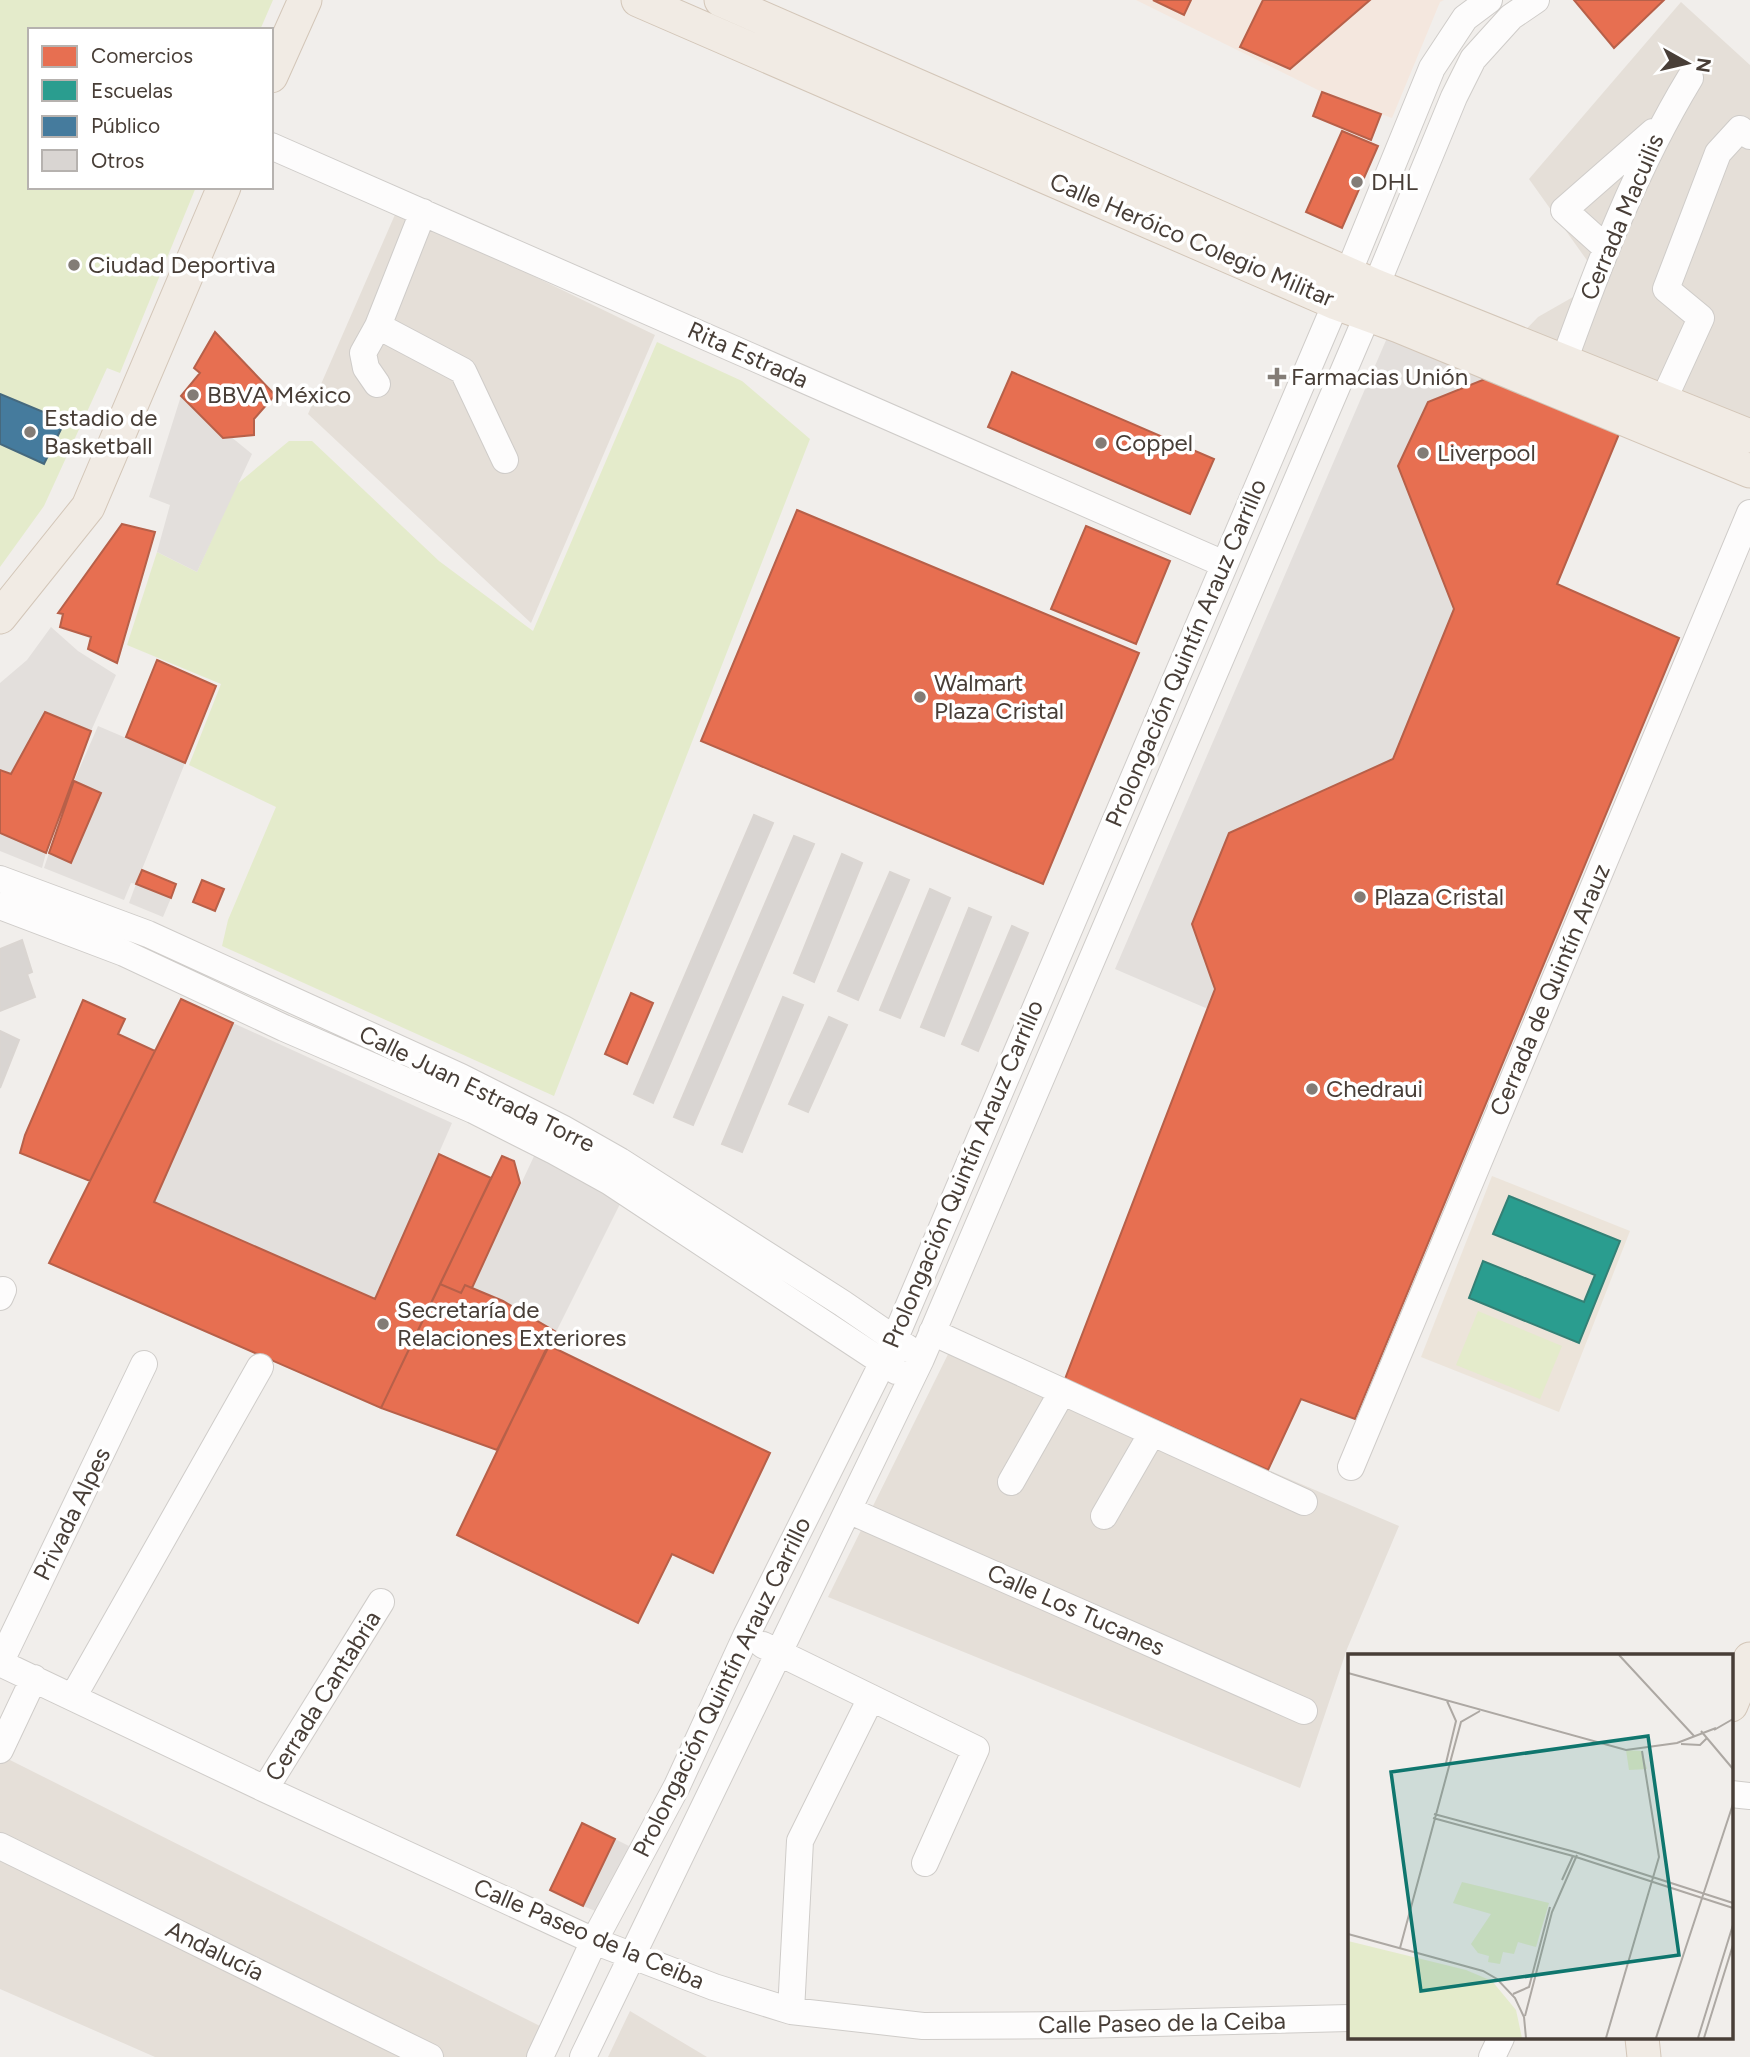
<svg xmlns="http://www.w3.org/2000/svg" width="1750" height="2057" viewBox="0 0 1750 2057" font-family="Figtree,sans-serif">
  <rect width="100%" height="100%" fill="#f1eeeb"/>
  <path fill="#e5dfd8" d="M1681 2 1750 65V436L1514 342 1538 317 1573 297 1591 266 1529 179Z
    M397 210 655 335 531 623 308 414Z
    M959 1332 1268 1470 1399 1526 1347 1649 1300 1788 828 1597Z
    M0 1755 552 2032 540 2057H155L0 1989Z
    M630 2011 707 2057H608Z"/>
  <path fill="#f4e7de" d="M1136 0H1444L1440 2 1392 118 1322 92Z"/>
  <path fill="#ece4da" d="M1492 1176 1630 1231 1559 1412 1421 1357Z"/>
  <path fill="#e4ebcb" d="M0 0H273L260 30H30V187H196L120 373 107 368 44 506 0 567Z
    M657 342 742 381 810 439 554 1096 222 946 228 920 276 807 189 765 221 684 127 645 157 552 197 572 236 485 289 441H312L439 561 533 631Z
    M1478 1311 1562 1346 1540 1399 1456 1365Z"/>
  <path fill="#e3dfdc" d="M1387 338 1485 379 1428 402 1398 466 1454 609 1393 759 1229 833 1192 924 1215 989 1208 1009 1115 969Z
    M181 396 252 454 197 572 157 552 170 505 149 497Z
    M51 627 78 651 116 675 91 731 45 712 11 774 0 770V683L27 660Z
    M98 726 185 763 136 884 171 898 163 917 129 903 136 884 131 883 124 900 44 868 49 853 71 862 101 793 74 781Z
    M0 833 46 853 42 868 0 851Z
    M233 1023 452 1123 375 1299 154 1202Z
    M536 1152 623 1198 556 1332 503 1301 472 1288Z
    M615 1839 629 1846 598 1912 583 1906Z"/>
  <path fill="#e76f51" stroke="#b76049" stroke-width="2" d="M1153 0H1191L1184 15Z
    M1263 0H1370L1290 69 1240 47Z
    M1574 0H1664L1614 48Z
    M1322 92 1381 114 1371 140 1313 116Z
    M1342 131 1378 146 1342 228 1306 212Z
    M215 332 275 395 254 419V435L223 438 181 396 200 373 194 368Z
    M1012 372 1214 459 1190 514 988 427Z
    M1485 379 1619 434 1557 584 1679 638 1355 1419 1301 1399 1268 1470 1065 1379 1215 989 1192 924 1229 833 1393 759 1454 609 1398 466 1428 402Z
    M797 510 1139 653 1043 884 701 741Z
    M122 524 155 532 117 663 88 649 91 637 60 627 63 614 58 613Z
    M1086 526 1170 561 1136 644 1051 609Z
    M157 660 216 686 185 763 126 737Z
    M45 712 91 731 46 853 0 833V770L11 774Z
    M74 781 101 793 71 863 49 853Z
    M142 870 176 884 171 898 136 884Z
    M202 880 224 889 215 911 193 902Z
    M631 993 653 1003 627 1064 605 1054Z
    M181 999 233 1023 154 1202 375 1299 439 1154 491 1178 381 1408 49 1263Z
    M83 1000 125 1019 118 1034 155 1051 90 1181 20 1153 25 1135Z
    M502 1156 514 1161 520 1183 472 1288 465 1285 461 1293 440 1284Z
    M440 1284 461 1293 465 1285 472 1288 503 1301 556 1332 497 1450 381 1408Z
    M548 1345 770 1453 713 1573 672 1554 638 1623 457 1535Z
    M582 1823 615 1839 583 1906 550 1890Z"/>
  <path fill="#2a9d8f" stroke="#338075" stroke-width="2" d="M1509 1196 1620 1241 1579 1343 1469 1298 1483 1261 1584 1302 1595 1275 1493 1234Z"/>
  <path fill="#457b9d" stroke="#46697e" stroke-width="2" d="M0 394 65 421 44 464 0 444Z"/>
  <path fill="#d9d5d2" stroke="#dad5d1" stroke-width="2" d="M754 815 773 823 653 1103 634 1094Z
    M794 836 814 844 693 1125 674 1117Z
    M842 854 862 863 814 982 794 973Z
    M890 872 909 880 858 1000 838 991Z
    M930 889 950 898 900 1018 880 1010Z
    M969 908 991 917 944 1036 921 1027Z
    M1012 926 1028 933 978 1051 962 1044Z
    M22 940 32 972 27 974 35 997 0 1011V949Z
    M783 997 803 1005 742 1152 722 1144Z
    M829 1017 847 1025 808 1112 789 1104Z
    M0 1031 19 1040 0 1088Z"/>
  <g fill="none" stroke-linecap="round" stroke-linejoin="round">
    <defs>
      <path id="minor" d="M271 146 1224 564
        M1605 247 1564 210 1653 132
        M378 326 463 371 505 460
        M1564 361C1599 264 1636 167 1690 78
        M377 384 366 368 363 353 378 326 423 212
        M1663 401 1701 318 1666 289 1718 153 1740 129 1750 136
        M0 879 148 934 461 1077 562 1128 620 1161 842 1303 909 1349
        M0 906 124 953 284 1028 473 1110 554 1151 610 1182 896 1371
        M0 1297 3 1290
        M932 1332 1304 1502
        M1351 1467 1750 513
        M1011 1482 1062 1392
        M848 1510 1304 1711
        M1104 1516 1152 1433
        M763 1645 976 1749 925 1863
        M0 1663 265 1789 594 1941 714 1987 791 2011 923 2026 1078 2025 1349 2018
        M0 1663 144 1364
        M73 1697 260 1367
        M0 1750 34 1678
        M265 1789 381 1602
        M1731 1794 1750 1796
        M0 1846 430 2057
        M791 2011 800 1841 871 1698
        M540 2057 594 1941 677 1786 746 1636 895 1338 1336 303 1432 68 1465 18 1489 0
        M583 2057 921 1359 1368 314 1376 286 1454 97 1473 59 1511 17 1536 0
        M1492 2057 1501 2038"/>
      <path id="major" d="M638 0 1336 303 1399 326 1750 471
        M721 0 1376 286 1750 436
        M271 76 305 0
        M0 617 88 507 224 187
        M1731 1705 1750 1659
        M1642 2038 1644 2057"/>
    </defs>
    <use href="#minor" stroke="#cfccc9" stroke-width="28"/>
    <use href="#major" stroke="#d3c6b8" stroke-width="35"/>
    <use href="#minor" stroke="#fdfcfc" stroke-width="26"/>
    <use href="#major" stroke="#f1ebe4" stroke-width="33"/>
  </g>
  <g fill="#837c76" stroke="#fff" stroke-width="2.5">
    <circle cx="1357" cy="182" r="7"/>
    <circle cx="74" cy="265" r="7"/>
    <path d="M1273.5 366.5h7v7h7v7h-7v7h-7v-7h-7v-7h7z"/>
    <circle cx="193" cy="395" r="7"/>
    <circle cx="30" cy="432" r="7"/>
    <circle cx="1101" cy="443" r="7"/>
    <circle cx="1423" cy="453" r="7"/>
    <circle cx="920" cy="697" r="7"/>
    <circle cx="1360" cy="897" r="7"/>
    <circle cx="1312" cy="1089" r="7"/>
    <circle cx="383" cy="1324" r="7"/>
  </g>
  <g text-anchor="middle" stroke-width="7" stroke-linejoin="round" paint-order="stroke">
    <g font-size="24" fill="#483e37" stroke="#fff" text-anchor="start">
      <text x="1371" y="190">DHL</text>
      <text x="88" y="273">Ciudad Deportiva</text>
      <text x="1291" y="385">Farmacias Unión</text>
      <text x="207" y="403">BBVA México</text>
      <text x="44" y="426">Estadio de<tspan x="44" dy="28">Basketball</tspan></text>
      <text x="1115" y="451">Coppel</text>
      <text x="1437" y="461">Liverpool</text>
      <text x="934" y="691">Walmart<tspan x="934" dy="28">Plaza Cristal</tspan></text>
      <text x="1374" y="905">Plaza Cristal</text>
      <text x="1326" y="1097">Chedraui</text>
      <text x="397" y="1318">Secretaría de<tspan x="397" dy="28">Relaciones Exteriores</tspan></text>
    </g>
    <g font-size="24" fill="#483e37" stroke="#fff">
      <text transform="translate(1622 217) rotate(-67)" y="8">Cerrada Macuilis</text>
      <text transform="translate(1192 240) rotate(23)" y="8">Calle Heróico Colegio Militar</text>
      <text transform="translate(748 355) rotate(24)" y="8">Rita Estrada</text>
      <text transform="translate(1186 653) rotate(-67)" y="8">Prolongación Quintín Arauz Carrillo</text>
      <text transform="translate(1550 990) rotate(-67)" y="8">Cerrada de Quintín Arauz</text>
      <text transform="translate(477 1089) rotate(26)" y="8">Calle Juan Estrada Torre</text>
      <text transform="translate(963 1174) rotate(-67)" y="8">Prolongación Quintín Arauz Carrillo</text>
      <text transform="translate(72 1514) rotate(-64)" y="8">Privada Alpes</text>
      <text transform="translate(1076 1610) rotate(24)" y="8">Calle Los Tucanes</text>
      <text transform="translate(722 1687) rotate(-64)" y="8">Prolongación Quintín Arauz Carrillo</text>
      <text transform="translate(323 1696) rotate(-58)" y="8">Cerrada Cantabria</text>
      <text transform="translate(589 1934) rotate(23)" y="8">Calle Paseo de la Ceiba</text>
      <text transform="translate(215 1951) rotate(26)" y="8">Andalucía</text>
      <text transform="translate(1162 2023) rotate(-1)" y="8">Calle Paseo de la Ceiba</text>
    </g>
  </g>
  <g transform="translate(1348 1654)">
    <rect width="385" height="385" fill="#f1eeeb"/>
    <path d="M278 96 294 97 299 115 281 116ZM114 228 201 249 188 293 170 288 166 300 155 298 152 310 140 308 141 302 130 299 123 290 143 260 105 249ZM0 287 118 316 144 327 168 356 174 384H0Z" fill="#e4ebcb"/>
    <path fill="none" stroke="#ada8a3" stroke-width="2" d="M271 1 346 82M0 19 278 96 329 89 368 74M366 76 385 65M353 77 385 115M333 90 352 91 359 84M98 109 108 67 99 47M86 160 227 198 385 249M85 164 225 202 385 254M214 226 225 202M0 280 135 317 149 325 167 344 176 363 178 384M52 294 113 68 132 57M165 340 181 333 202 253M177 362 204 258 229 201M258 384 311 203 294 97M308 384 385 150M350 384 385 271M356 384 385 291"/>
    <path fill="#0f766e" fill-opacity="0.15" stroke="#0f766e" stroke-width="3.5" d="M300 82 331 301 73 337 43 118Z"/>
    <rect width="385" height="385" fill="none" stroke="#483e37" stroke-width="3.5"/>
  </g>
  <rect x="28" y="28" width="245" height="161" fill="#ffffff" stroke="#b6b2af" stroke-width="2"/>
  <rect x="42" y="46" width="35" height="21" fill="#e76f51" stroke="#b6b2af" stroke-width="2"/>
  <text x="91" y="63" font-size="21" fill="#483e37">Comercios</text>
  <rect x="42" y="80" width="35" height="21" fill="#2a9d8f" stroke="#b6b2af" stroke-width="2"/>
  <text x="91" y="98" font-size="21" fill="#483e37">Escuelas</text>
  <rect x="42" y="116" width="35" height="21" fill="#457b9d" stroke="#b6b2af" stroke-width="2"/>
  <text x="91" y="133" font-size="21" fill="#483e37">Público</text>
  <rect x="42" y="150" width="35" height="21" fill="#d9d5d2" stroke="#b6b2af" stroke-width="2"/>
  <text x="91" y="168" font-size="21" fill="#483e37">Otros</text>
  <g transform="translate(1687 63) rotate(98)" stroke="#ffffff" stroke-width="5" paint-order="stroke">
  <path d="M0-5L12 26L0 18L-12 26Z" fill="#483e37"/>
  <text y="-10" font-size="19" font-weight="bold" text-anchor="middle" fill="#483e37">N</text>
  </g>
</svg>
